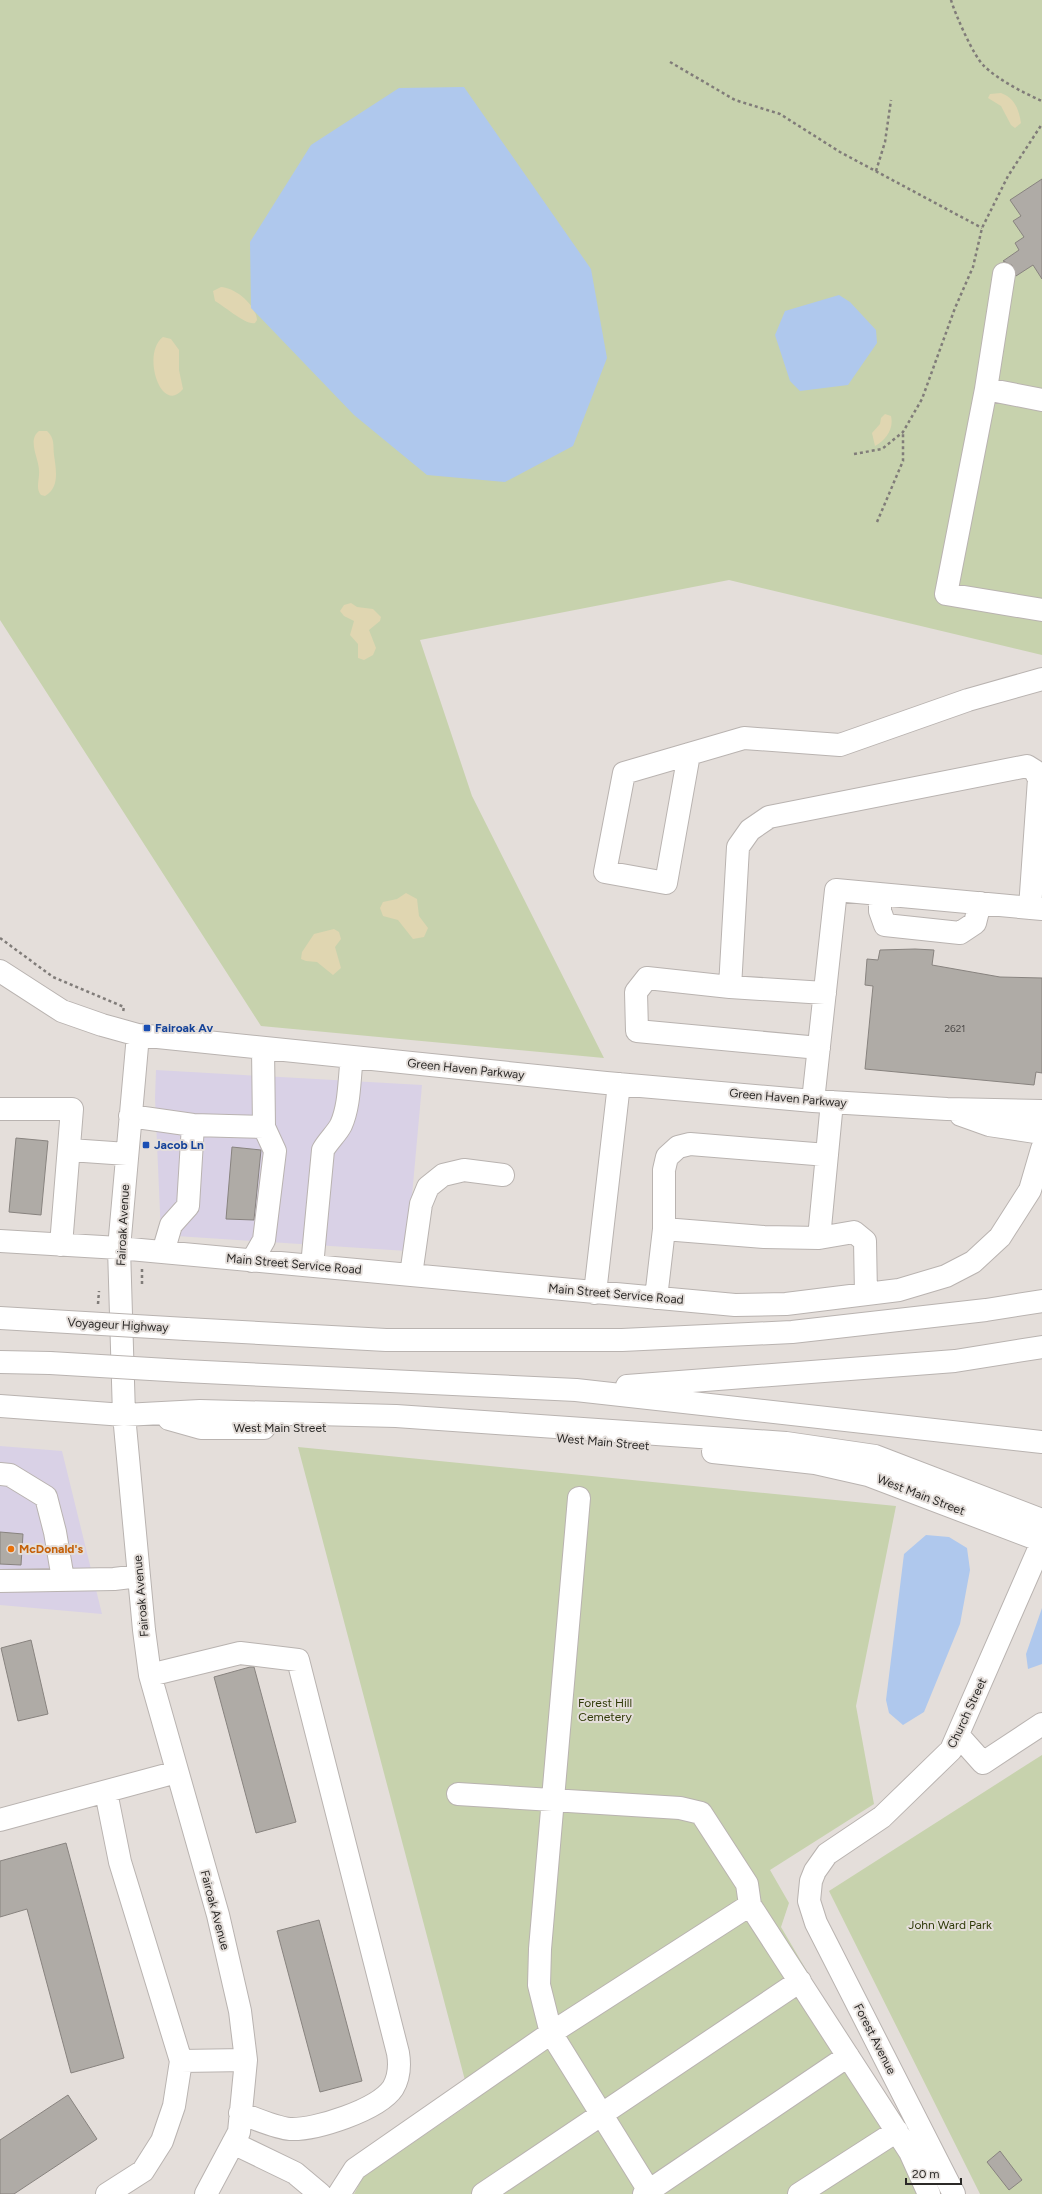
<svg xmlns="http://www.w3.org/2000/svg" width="1042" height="2194" viewBox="0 0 1042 2194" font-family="Figtree,sans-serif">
  <rect width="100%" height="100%" fill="#e4deda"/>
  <path fill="#d9d1e6" d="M156 1070 422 1085 407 1251 161 1235 155 1098Z
    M0 1446 62 1451 102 1614 0 1605Z"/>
  <path fill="#c7d2ad" d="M0 0H1042V655L729 580 420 640 472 796 604 1058 261 1026 0 620Z
    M298 1447 896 1506 856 1706 874 1804 770 1870 789 1903 781 1927 938 2194H354L363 2177 471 2103Z
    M1042 1755V2194H980L829 1891Z"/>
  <path fill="#e0d6b1" d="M1001 93C1015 98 1019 110 1021 123L1015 128 1011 125 1001 106 988 98 990 94Z
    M221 287C236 288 256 305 257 320L255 323C247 326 224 306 215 301L213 291Z
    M163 337 171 339 179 350V370L183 389C161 416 141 353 163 337Z
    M885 414 891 416C894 429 886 440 875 446L872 433 880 424 881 418Z
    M39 431H47C55 438 53 446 54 455 56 469 60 488 45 496L41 495C35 488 40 479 39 470 39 459 27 440 39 431Z
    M351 603 357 607 373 609 381 617 380 621 369 630 376 648 373 655 364 660 358 658V644L350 635 354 621 344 616 340 611 344 605Z
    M406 893 417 899 419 916 428 928 424 937 413 939 398 920 383 916 380 908 383 902 397 899Z
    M334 929 339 932 341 939 335 947 341 968 333 975 317 962 306 961 301 959 302 952 314 934Z"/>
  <path fill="#afc8ed" d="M464 87 591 269 607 358 573 446 505 482 427 475 354 415 251 308 250 242 311 145 399 88Z
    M839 295 850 302 876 330 877 343 848 385 800 391 790 381 775 335 785 311Z
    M926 1535 949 1537 967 1548 970 1570 960 1624 924 1712 903 1725 889 1713 886 1700 904 1554Z
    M1042 1608V1664L1028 1669 1026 1654Z"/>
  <path fill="#afaba6" stroke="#88837f" d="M1042 179V279L1033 265 1016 276 1012 265 1003 261 1019 250 1015 243 1024 237 1013 221 1021 216 1010 200Z
    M915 949 934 950 932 965 1000 977 1042 978V1073L1036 1072 1034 1085 865 1069 873 986 865 985 867 959 878 960 880 950Z
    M16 1138 48 1141 41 1215 9 1212Z
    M232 1147 261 1150 254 1220 226 1219Z
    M0 1532 23 1534 21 1565 0 1564Z
    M31 1640 48 1714 18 1721 1 1648Z
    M250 1667H254L296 1822 256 1833 214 1677Z
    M66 1843 124 2058 71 2073 27 1909 0 1917V1861Z
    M319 1920 362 2081 320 2092 277 1931Z
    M68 2095 97 2139 14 2194H0V2140Z
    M1000 2151 1022 2180 1009 2190 987 2162Z"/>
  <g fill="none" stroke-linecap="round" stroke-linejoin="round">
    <defs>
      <path id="minor" d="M1004 274 986 389 1042 400
        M986 389 946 594 1042 610
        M689 754 666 883 605 872 624 773 744 738 840 745 968 700 1042 679
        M880 894V911L885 925 960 933 975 923 980 903
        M0 971 62 1011 102 1025 138 1035 606 1083 813 1101 947 1109 1042 1111
        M730 987 647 978 636 992 637 1031 819 1048
        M825 993 730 987 738 847 750 830 769 817 1027 766 1035 771 1039 779 1030 908
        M138 1035 119 1248 124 1415 144 1630 150 1675 218 1915 240 2011 246 2060 239 2132 206 2194
        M813 1101 836 890 1042 909
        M0 1109H72L61 1245
        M961 1115 989 1125 1042 1133
        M130 1116 193 1125 264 1127
        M70 1150 127 1154
        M664 1229 764 1237 819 1238 854 1232 865 1241 866 1294
        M819 1238 832 1102
        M0 1241 119 1248 735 1305 786 1304 899 1290 946 1276 973 1262 1000 1237 1030 1190 1042 1149
        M163 1252 171 1225 188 1206 193 1125
        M252 1261 264 1240 275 1151 264 1127 263 1049
        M312 1266 323 1150C328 1141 337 1133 341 1125 350 1105 349 1079 352 1057
        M411 1275 421 1204 428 1187 443 1175 464 1170 503 1175
        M595 1293 619 1084
        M656 1298 664 1229V1170L667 1157 678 1147 690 1144 827 1155
        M0 1406 124 1415 200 1411 396 1416 786 1443 875 1456 1042 1520
        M169 1419 201 1428H264
        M713 1452 815 1463 868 1475 1042 1541
        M0 1474 10 1475 46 1497 55 1532 63 1579
        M579 1498 540 1949 539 1985 551 2033 651 2194
        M0 1581 114 1579 139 1576
        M150 1675 240 1653 298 1660 398 2053C400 2065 400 2076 393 2088 378 2110 316 2130 290 2129 276 2128 254 2118 240 2113
        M958 1735 983 1763 1042 1724
        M106 1792 120 1862 181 2061 174 2106 162 2141 143 2171 107 2194
        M458 1794 680 1808 701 1813 747 1884 750 1905 910 2152 929 2194
        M0 1820 177 1772
        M181 2061 246 2060
        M233 2143 295 2173 320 2194
        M339 2194 355 2169 551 2033 750 1905
        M483 2194 800 1981
        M644 2194 848 2056
        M799 2194 897 2131
        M954 2194 816 1923 809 1901 811 1881 815 1871 827 1854 882 1817 951 1750 1042 1542"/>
      <path id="highway" d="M0 1318 51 1321
        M186 1329 386 1340H622L792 1332 986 1310 1042 1301
        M0 1362 50 1363
        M184 1371 576 1390 1042 1442
        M627 1386 955 1361 1042 1347"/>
    </defs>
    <use href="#minor" stroke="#b9b3b0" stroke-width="24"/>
    <use href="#highway" stroke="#b9b3b0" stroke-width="24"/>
    <path stroke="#807c79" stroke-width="2.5" stroke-dasharray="3 3" stroke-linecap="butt" d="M951 0C955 14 974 57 984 66 1000 81 1022 92 1042 101
      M670 62 735 100 780 114 840 152 982 228
      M876 171 885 142 891 100
      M854 454 882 449 903 432 922 399 955 308 973 267 982 228 1008 176 1042 124
      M877 522 903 461V433
      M0 938 53 977 124 1007 123 1012
      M142 1284V1269
      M98 1304 99 1291"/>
    <use href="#minor" stroke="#fff" stroke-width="22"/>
    <use href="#highway" stroke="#fff" stroke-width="22"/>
    <defs>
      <path id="highway-bridge" d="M51 1321 186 1329
        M50 1363 184 1371"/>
    </defs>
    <use href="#highway-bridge" stroke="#b9b3b0" stroke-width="24" stroke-linecap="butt"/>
    <use href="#highway-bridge" stroke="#fff" stroke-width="22"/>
  </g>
  <g fill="#1a4fb4" stroke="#e4deda" stroke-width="1.5">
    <rect x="143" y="1024" width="8" height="8" rx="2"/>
    <rect x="142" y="1141" width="8" height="8" rx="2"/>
  </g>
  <circle fill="#e8710a" stroke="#e4deda" stroke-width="1.5" cx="11" cy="1549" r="4"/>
  <g text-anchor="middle" stroke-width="4" stroke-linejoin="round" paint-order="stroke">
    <g font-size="10" fill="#4d4a48">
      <text x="955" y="1032">2621</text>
    </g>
    <g font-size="12" font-weight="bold" fill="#164399" stroke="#e4deda" text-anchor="start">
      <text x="155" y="1032">Fairoak Av</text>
      <text x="154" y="1149">Jacob Ln</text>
    </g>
    <g font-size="12" fill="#2c2a28" stroke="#e4deda">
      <text transform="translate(466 1069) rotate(6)" y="4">Green Haven Parkway</text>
      <text transform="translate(788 1098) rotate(5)" y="4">Green Haven Parkway</text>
      <text transform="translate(123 1225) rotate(-87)" y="4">Fairoak Avenue</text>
      <text transform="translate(294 1264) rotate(5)" y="4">Main Street Service Road</text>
      <text transform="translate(616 1294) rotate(5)" y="4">Main Street Service Road</text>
      <text transform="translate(118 1325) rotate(3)" y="4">Voyageur Highway</text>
      <text x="280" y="1432">West Main Street</text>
      <text transform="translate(603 1442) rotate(5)" y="4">West Main Street</text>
      <text transform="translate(921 1495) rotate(21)" y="4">West Main Street</text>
      <text transform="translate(141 1596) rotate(-95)" y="4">Fairoak Avenue</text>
      <text transform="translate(967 1713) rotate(-65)" y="4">Church Street</text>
      <text transform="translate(215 1910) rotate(75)" y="4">Fairoak Avenue</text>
      <text transform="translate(875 2039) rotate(63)" y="4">Forest Avenue</text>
    </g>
    <g font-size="12" font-weight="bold" fill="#c56008" stroke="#e4deda" text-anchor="start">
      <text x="19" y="1553">McDonald's</text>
    </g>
    <g font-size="12" fill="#303a08" stroke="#e4deda">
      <text x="605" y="1707">Forest Hill<tspan x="605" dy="14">Cemetery</tspan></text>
      <text x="950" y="1929">John Ward Park</text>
    </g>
  </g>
  <path d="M906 2178v6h55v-6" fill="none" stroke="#2c2a28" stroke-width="2"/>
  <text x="912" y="2178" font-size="12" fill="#2c2a28" stroke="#e4deda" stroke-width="3" paint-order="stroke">20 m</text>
</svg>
